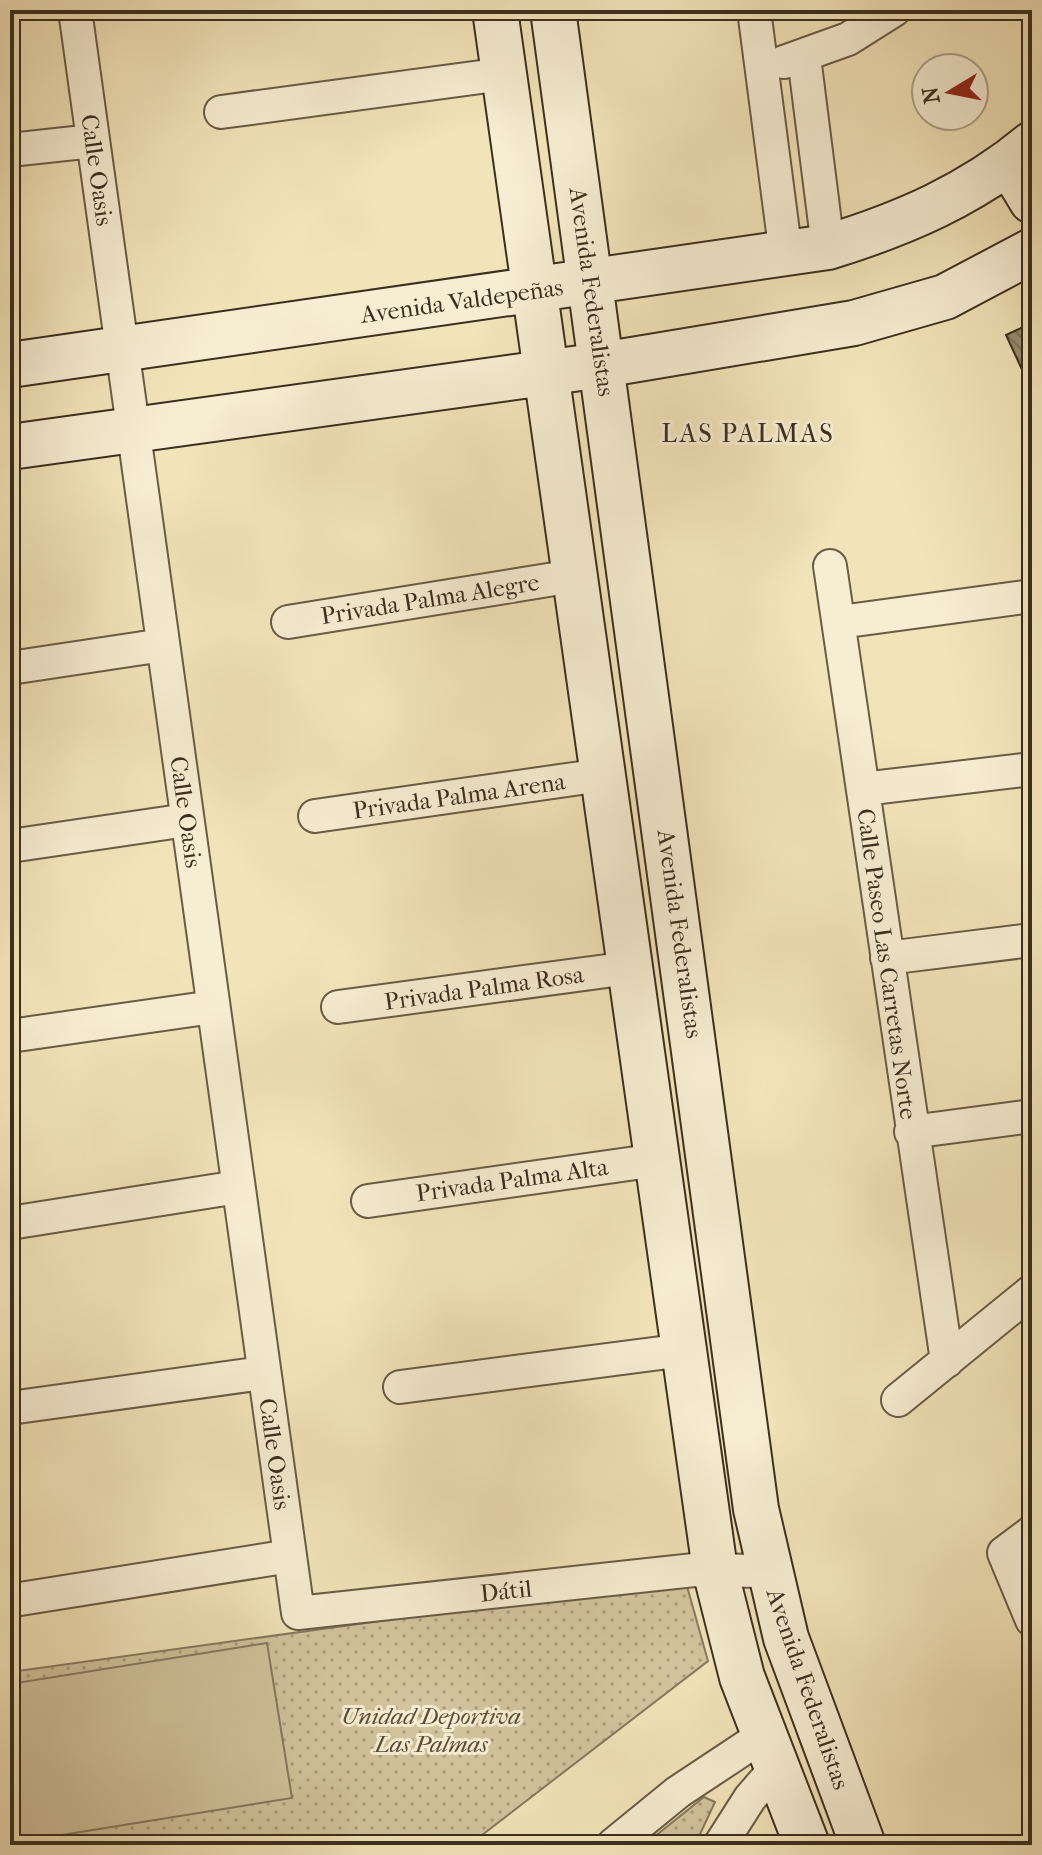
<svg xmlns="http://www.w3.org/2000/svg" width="1042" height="1855" viewBox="0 0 1042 1855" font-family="'IM FELL French Canon',serif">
  <defs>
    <pattern id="park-dots" width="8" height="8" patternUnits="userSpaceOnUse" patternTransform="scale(2)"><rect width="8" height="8" fill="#d3c59f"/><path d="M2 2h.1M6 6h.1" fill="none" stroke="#aca081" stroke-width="1.8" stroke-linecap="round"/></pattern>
    <pattern id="building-back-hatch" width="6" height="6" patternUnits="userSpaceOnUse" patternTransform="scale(2)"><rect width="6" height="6" fill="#9a8d70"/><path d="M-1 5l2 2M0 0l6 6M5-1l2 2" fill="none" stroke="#7f745c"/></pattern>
  </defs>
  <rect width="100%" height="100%" fill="#f2e4b9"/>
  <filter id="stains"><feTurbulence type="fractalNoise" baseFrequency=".0025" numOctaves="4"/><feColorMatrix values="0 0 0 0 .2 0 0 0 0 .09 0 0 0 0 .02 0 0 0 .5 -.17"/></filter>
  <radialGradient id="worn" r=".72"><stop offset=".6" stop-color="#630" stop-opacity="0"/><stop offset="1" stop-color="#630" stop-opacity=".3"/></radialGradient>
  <path fill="url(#park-dots)" stroke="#877a60" stroke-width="2" d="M685 1579 708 1661 469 1845H10V1672Z
    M704 1797 715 1802 695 1845H644Z"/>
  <path fill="#d3c59f" stroke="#877a60" stroke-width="2" d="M267 1643 292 1798 18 1842 10 1792V1684Z"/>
  <path fill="url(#building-back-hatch)" stroke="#3b2f20" stroke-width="2" d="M1032 323V391L1006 335Z"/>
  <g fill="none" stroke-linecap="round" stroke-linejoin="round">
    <defs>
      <path id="street" d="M75 10 298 1613 694 1570 769 1571
        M754 10 786 255
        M804 57 828 247
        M784 62 848 39 894 10
        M221 112 503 74
        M10 150 93 141
        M830 566 947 1361
        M288 622 573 576
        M840 622 1032 596
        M10 668 163 645
        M863 789 1032 769
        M315 816 602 775
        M10 846 187 820
        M887 958 1032 940
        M338 1007 629 968
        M10 1036 213 1007
        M911 1132 1032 1116
        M368 1201 657 1160
        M10 1223 238 1187
        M400 1387 684 1350
        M898 1400 1032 1291
        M10 1408 263 1373
        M1032 1532 1004 1553 1032 1620
        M20 1599 290 1556
        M613 1845 678 1792 764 1735
        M720 1845 750 1798 777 1767"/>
      <path id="secondary" d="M495 10 715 1570 742 1677 807 1845
        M553 10 756 1509 786 1638 863 1845
        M1009 163 1032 201
        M10 365 828 247C903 224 971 195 1032 144
        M10 447 602 365 854 323 945 297 1032 251"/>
    </defs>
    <use href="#street" stroke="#695c46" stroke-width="36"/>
    <use href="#secondary" stroke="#3b2f20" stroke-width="48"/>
    <use href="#street" stroke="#f7edd2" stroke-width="32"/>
    <use href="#secondary" stroke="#f7edd2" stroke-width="44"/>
  </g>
  <g text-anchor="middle" stroke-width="6" stroke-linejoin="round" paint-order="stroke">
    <g font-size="24" fill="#3b2f20" stroke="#f7edd2">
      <text transform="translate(97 170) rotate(82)" y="8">Calle Oasis</text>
      <text transform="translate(592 292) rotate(82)" y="8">Avenida Federalistas</text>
      <text transform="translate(462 301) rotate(-8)" y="8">Avenida Valdepeñas</text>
      <text transform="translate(430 599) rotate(-9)" y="8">Privada Palma Alegre</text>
      <text transform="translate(459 796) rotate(-8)" y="8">Privada Palma Arena</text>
      <text transform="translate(186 812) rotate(82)" y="8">Calle Oasis</text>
      <text transform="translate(680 934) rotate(82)" y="8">Avenida Federalistas</text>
      <text transform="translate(887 964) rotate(82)" y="8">Calle Paseo Las Carretas Norte</text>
      <text transform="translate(484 988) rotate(-8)" y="8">Privada Palma Rosa</text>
      <text transform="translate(512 1180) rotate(-8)" y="8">Privada Palma Alta</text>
      <text transform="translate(275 1454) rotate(82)" y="8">Calle Oasis</text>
      <text transform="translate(506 1591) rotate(-6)" y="8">Dátil</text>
      <text transform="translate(808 1689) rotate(71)" y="8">Avenida Federalistas</text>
    </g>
    <g font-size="24" font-style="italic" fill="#594d39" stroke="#f7edd2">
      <text x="431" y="1724">Unidad Deportiva<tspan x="431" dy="28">Las Palmas</tspan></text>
    </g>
    <g font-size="26" letter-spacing="2" fill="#3b2f20" stroke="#f7edd2">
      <text x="748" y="442">LAS PALMAS</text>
    </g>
  </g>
  <rect width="1042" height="1855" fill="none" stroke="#f2e4b9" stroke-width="40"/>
  <rect x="12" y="12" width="1018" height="1831" fill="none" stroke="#3b2f20" stroke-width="4"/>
  <rect x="20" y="20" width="1002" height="1815" fill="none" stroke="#3b2f20" stroke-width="2"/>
  <g transform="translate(950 92) rotate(260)"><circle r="38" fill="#f7edd2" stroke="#aca18b" stroke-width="2"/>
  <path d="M0-6L14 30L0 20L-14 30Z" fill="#8f2418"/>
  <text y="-12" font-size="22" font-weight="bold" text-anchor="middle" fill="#3b2f20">N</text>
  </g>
  <rect width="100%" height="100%" filter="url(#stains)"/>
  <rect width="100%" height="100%" fill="url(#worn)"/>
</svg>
